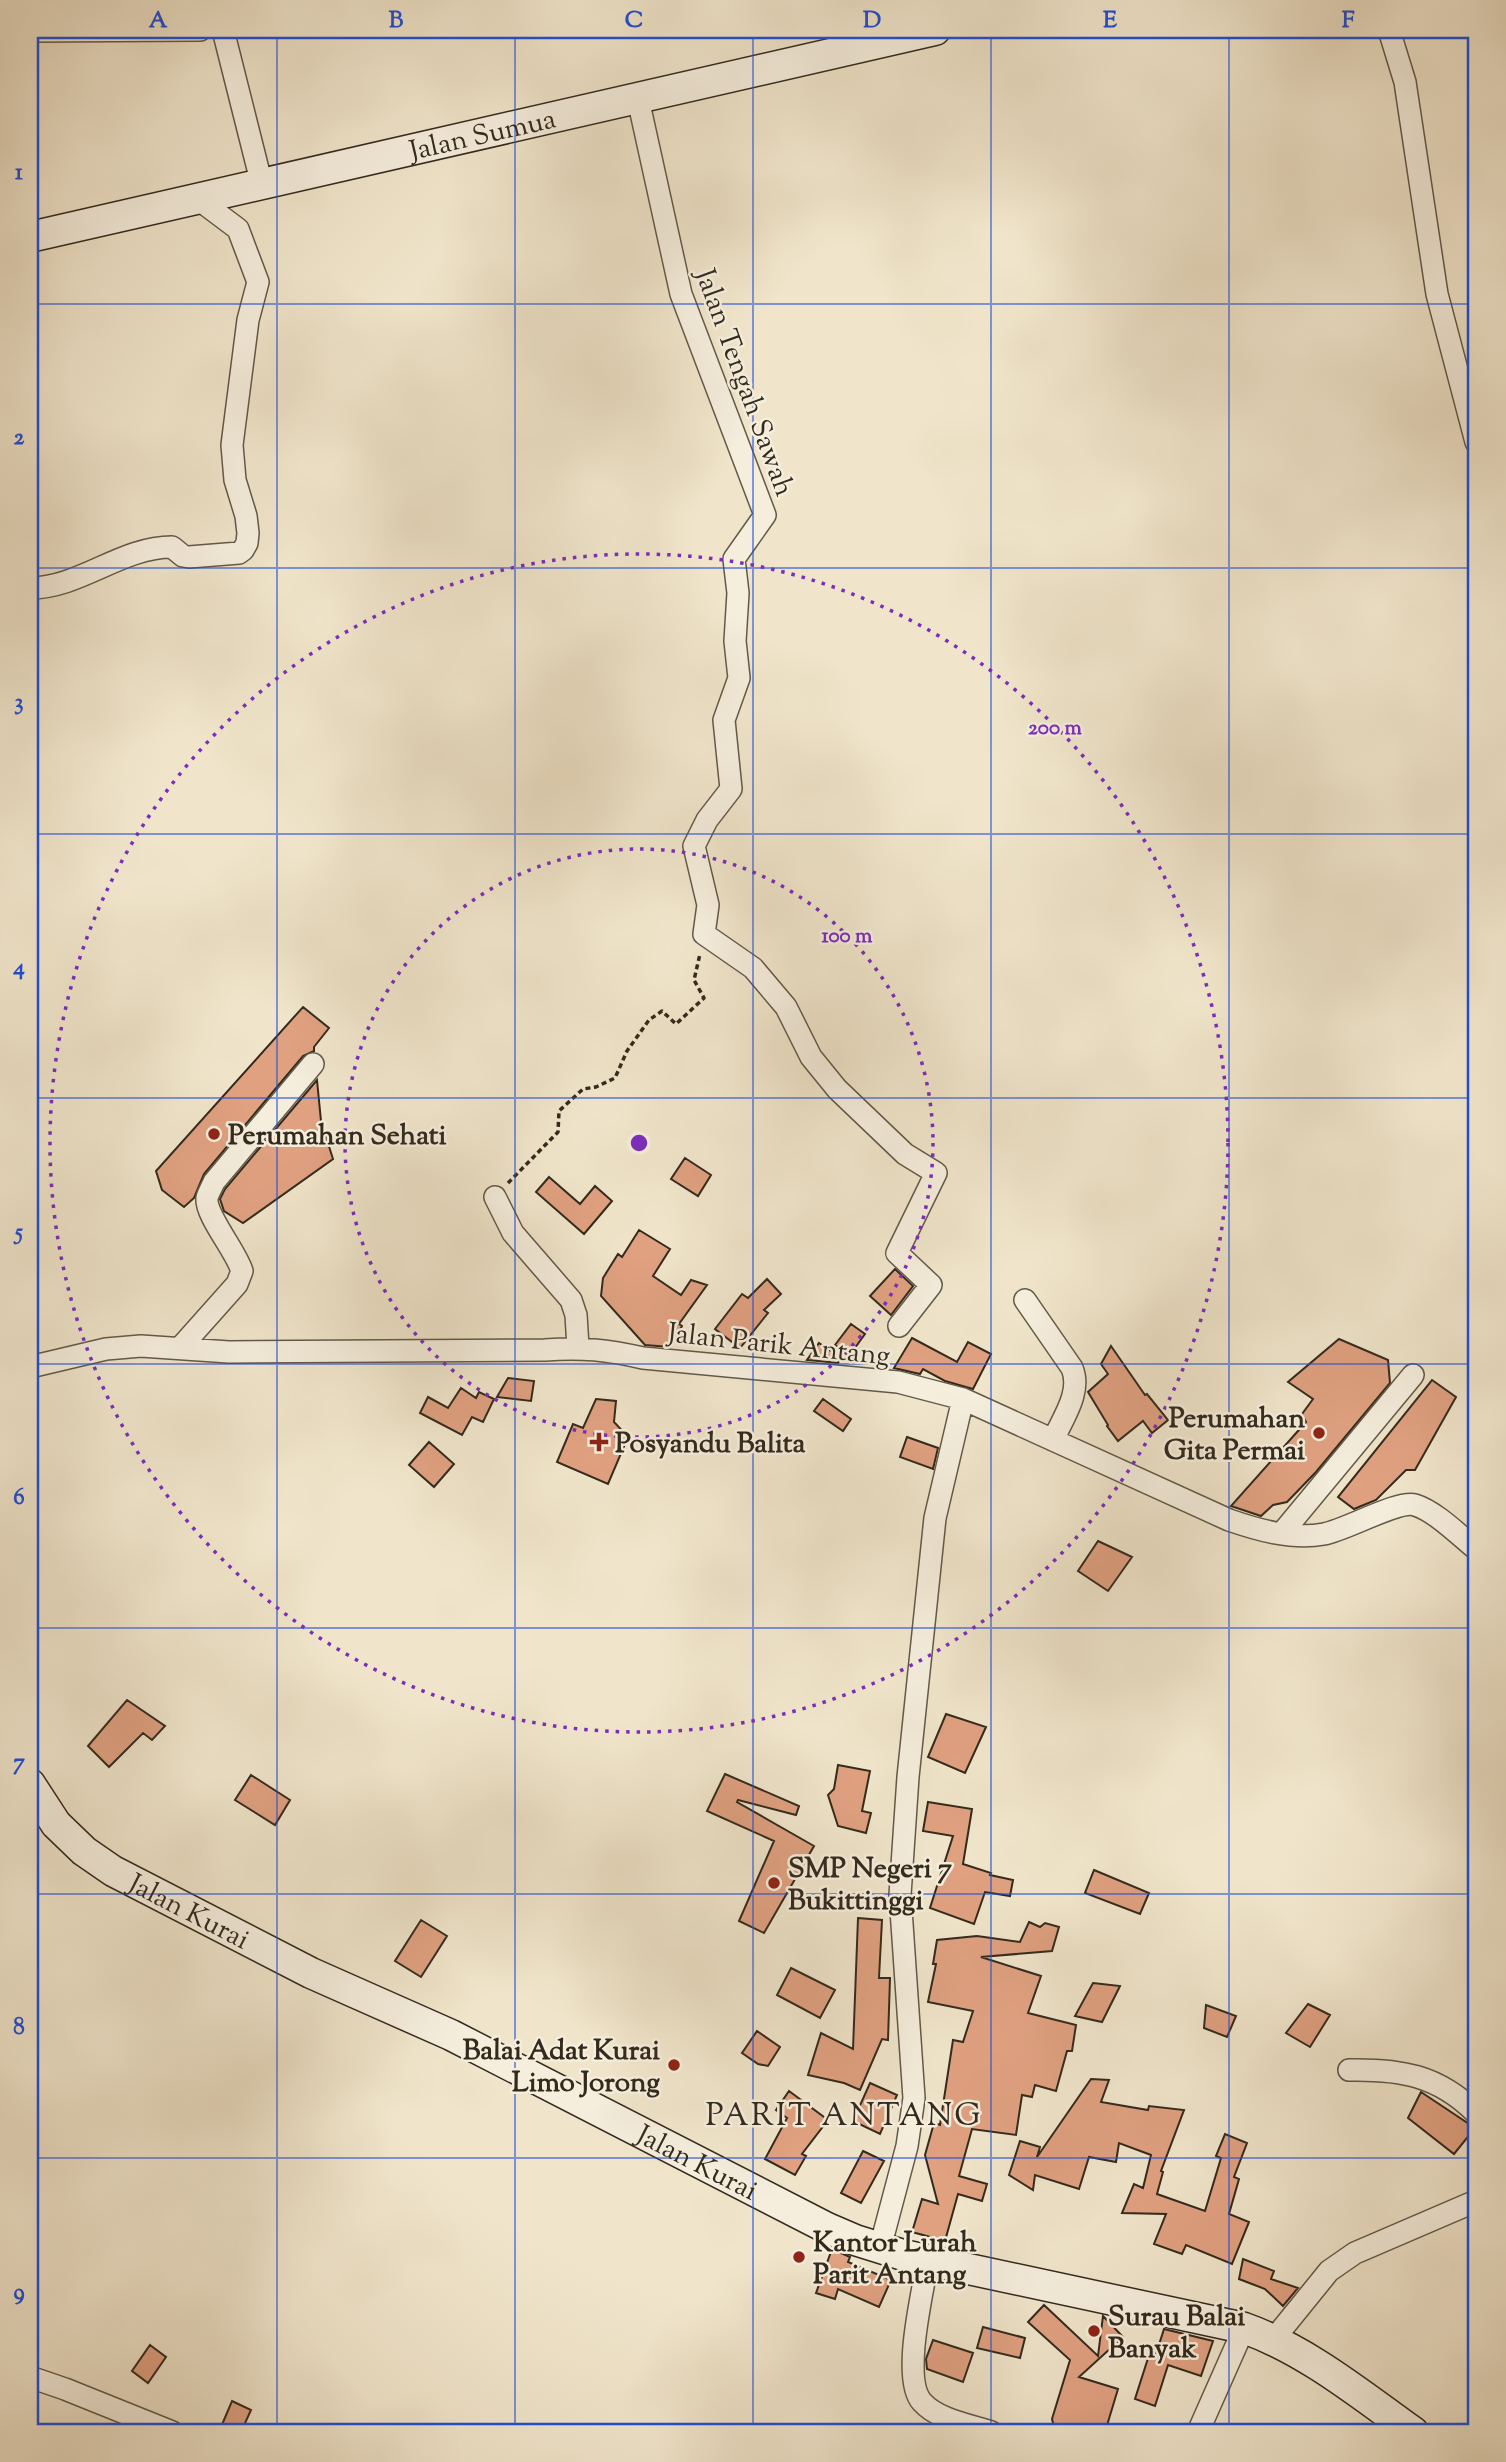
<svg xmlns="http://www.w3.org/2000/svg" width="1506" height="2462" viewBox="0 0 1506 2462" font-family="'Sorts Mill Goudy',serif">
  <rect width="100%" height="100%" fill="#f0e5cb"/>
  <filter id="stains"><feTurbulence type="fractalNoise" baseFrequency=".00286" numOctaves="4"/><feColorMatrix values="0 0 0 0 .2 0 0 0 0 .09 0 0 0 0 .02 0 0 0 .5 -.17"/></filter>
  <radialGradient id="worn" r=".72"><stop offset=".6" stop-color="#630" stop-opacity="0"/><stop offset="1" stop-color="#630" stop-opacity=".3"/></radialGradient>
  <path fill="#e0a181" stroke="#332a1d" stroke-width="2" d="M303 1007 329 1028 314 1047V1051L303 1056 204 1174 194 1198 184 1207 162 1190 156 1171Z
    M317 1080 321 1121 333 1159 243 1223 224 1211 220 1199 225 1189Z
    M685 1158 711 1175 698 1196 671 1179Z
    M549 1177 580 1204 595 1186 612 1201 584 1234 536 1192Z
    M639 1230 670 1249 653 1276 681 1295 691 1280 707 1285 679 1324 682 1326 670 1347 645 1345 601 1296 603 1278 618 1254 622 1257Z
    M895 1269 913 1286 891 1315 870 1296Z
    M767 1279 781 1294 764 1310 768 1313 740 1348 715 1329 742 1294 748 1298Z
    M851 1324 865 1334 849 1356 835 1345Z
    M912 1338 957 1362 968 1342 991 1354 973 1389 945 1381 923 1369 920 1374 894 1368Z
    M1339 1339 1388 1360 1390 1383 1316 1472 1287 1502 1273 1505 1261 1516 1231 1506 1306 1422 1302 1414 1313 1399 1288 1382Z
    M819 1343 841 1358 838 1363 807 1360Z
    M1111 1346 1145 1395 1147 1394 1168 1420 1152 1433 1143 1421 1118 1441 1107 1426 1108 1425 1088 1392 1108 1374 1101 1364Z
    M508 1378 534 1381 531 1401 497 1397Z
    M1432 1380 1456 1397 1415 1470H1406L1376 1500 1354 1509 1338 1497Z
    M461 1388 476 1398 479 1392 494 1399 483 1422 472 1417 462 1435 420 1413 428 1397 448 1408Z
    M596 1399 616 1401 614 1422 628 1437 608 1484 557 1462 573 1424 583 1428Z
    M823 1399 851 1419 843 1431 814 1411Z
    M907 1437 938 1448 933 1469 900 1457Z
    M429 1442 454 1464 434 1487 409 1465Z
    M1098 1541 1132 1557 1108 1591 1078 1571Z
    M127 1700 165 1726 152 1740 143 1733 109 1767 88 1746Z
    M946 1714 986 1727 965 1773 928 1757Z
    M838 1765 870 1771 862 1811 871 1813 866 1833 838 1826 828 1795 834 1789Z
    M725 1774 799 1806 796 1815 738 1800 737 1802 814 1846 764 1933 739 1921 774 1841 707 1811Z
    M251 1775 290 1800 275 1825 235 1800Z
    M928 1802 972 1809 963 1864 991 1873 990 1875 1013 1880 1010 1896 985 1892 974 1924 930 1908 953 1836 923 1831Z
    M1094 1870 1149 1893 1140 1914 1085 1893Z
    M858 1918 882 1920 879 1978H890L888 2040 882 2039 860 2090 844 2083 808 2075 821 2033 853 2049Z
    M421 1920 447 1936 421 1977 395 1961Z
    M1029 1922 1040 1927 1045 1923 1059 1927 1052 1951 981 1957 1041 1976 1028 2013 1076 2025 1072 2051H1067L1056 2091 1035 2085 1032 2097 1022 2095 1016 2135 972 2129 959 2176 987 2184 982 2201 958 2194 945 2241 912 2232 922 2199 938 2204 925 2155 934 2123 940 2125 953 2040 963 2042 973 2011 928 2002 936 1964H933L937 1940 977 1936 1020 1942Z
    M791 1968 835 1990 820 2018 777 1995Z
    M1093 1983 1120 1986 1102 2022 1075 2016Z
    M1308 2004 1330 2015 1310 2047 1286 2033Z
    M1206 2005 1236 2016 1227 2037 1204 2028Z
    M757 2031 780 2047 768 2066 758 2064 742 2053Z
    M1091 2079 1109 2080 1101 2102 1148 2110 1149 2106 1184 2110 1161 2171 1163 2172 1157 2194 1205 2211 1221 2158 1216 2156 1225 2134 1247 2143 1234 2177 1239 2179 1229 2214 1249 2222 1232 2264 1186 2245 1182 2254 1154 2244 1166 2214 1122 2213 1134 2184 1143 2188 1151 2155 1119 2143 1116 2162 1089 2157 1079 2189 1035 2175 1033 2190 1009 2175 1020 2141 1040 2147 1037 2157Z
    M870 2083 897 2095 880 2134 853 2121Z
    M789 2091 828 2120 802 2154 806 2156 795 2175 765 2159 787 2118 776 2110Z
    M1421 2092 1475 2128 1454 2154 1408 2118Z
    M863 2151 884 2161 861 2203 841 2193Z
    M832 2249 850 2257 848 2262 891 2280 879 2307 838 2289 835 2299 816 2293Z
    M1243 2259 1274 2271 1271 2279 1298 2288 1283 2306 1265 2289 1239 2279Z
    M1044 2305 1098 2356 1103 2316 1123 2337 1079 2377 1118 2389 1105 2432H1070L1054 2427 1052 2419 1070 2360 1028 2322Z
    M983 2327 1025 2338 1020 2358 977 2348Z
    M1164 2329 1213 2341 1201 2376 1168 2365 1155 2406 1135 2399 1150 2352 1156 2354Z
    M933 2340 973 2353 963 2382 927 2369 926 2359Z
    M150 2345 166 2357 148 2383 132 2371Z
    M232 2401 251 2410 241 2432H235L221 2427Z"/>
  <g fill="none" stroke-linecap="round" stroke-linejoin="round">
    <defs>
      <path id="street" d="M223 30 262 185
        M1389 30 1405 82 1437 294 1476 442
        M30 31 200 30
        M638 99 681 294 765 515 734 559 738 593 735 641 739 678 724 720 731 789 707 820 694 846 708 905 704 934 753 968 786 1007 811 1057 837 1089 905 1154 936 1173 897 1253 931 1285 899 1326
        M30 588C80 588 121 547 172 547L183 556 189 557 239 553 243 550 247 543 248 533 246 516 235 480 232 445 248 320 258 282 238 229 198 199
        M495 1197 513 1233 571 1300 576 1315 578 1347
        M1025 1300 1072 1368C1082 1392 1063 1418 1053 1440
        M180 1348 237 1284 242 1271C236 1251 205 1215 207 1198 208 1193 212 1187 214 1182L313 1064
        M30 1367 106 1349 141 1346 229 1352 545 1350C581 1347 608 1350 643 1358L898 1382 963 1399 1229 1520C1258 1530 1292 1540 1324 1534 1346 1530 1398 1500 1415 1505 1435 1511 1460 1536 1476 1549
        M1282 1533 1413 1375
        M1349 2070C1400 2069 1438 2075 1476 2113
        M880 2248 907 2146 914 2098 900 1895 908 1777 935 1518 963 1399
        M928 2260C923 2291 901 2379 922 2402 938 2420 970 2425 991 2432
        M1274 2339 1329 2271 1355 2253 1476 2201
        M30 2377 65 2389 172 2432
        M1198 2432 1244 2328"/>
      <g id="secondary">
        <path id="s1" d="M30 237 935 30"/>
        <path id="s2" d="M30 1784 56 1824 84 1851 113 1871 311 1973 451 2035 827 2228 855 2240 903 2255 1244 2328C1306 2350 1360 2394 1413 2432"/>
      </g>
    </defs>
    <use href="#street" stroke="#625948" stroke-width="24"/>
    <use href="#secondary" stroke="#332a1d" stroke-width="33"/>
    <path stroke="#332a1d" stroke-width="3.5" stroke-dasharray="5 3.5" stroke-linecap="butt" d="M508 1183 558 1132 559 1111 583 1089 596 1087 615 1078 627 1051 649 1020 662 1011 676 1024 704 998 694 980 700 954"/>
    <use href="#street" stroke="#f5eedd" stroke-width="21"/>
    <use href="#secondary" stroke="#f5eedd" stroke-width="30"/>
  </g>
  <path fill="none" stroke="#1d4ed8" stroke-width="2" stroke-opacity="0.55" d="M277 30V2432M515 30V2432M753 30V2432M991 30V2432M1229 30V2432M30 304H1476M30 568H1476M30 834H1476M30 1098H1476M30 1364H1476M30 1628H1476M30 1894H1476M30 2158H1476"/>
  <g fill="none" stroke="#7b2cbf" stroke-width="3.5" stroke-dasharray="3.5 7">
    <circle cx="639" cy="1143" r="294"/>
    <circle cx="639" cy="1143" r="589"/>
  </g>
  <g fill="#8f2418" stroke="#f5eedd" stroke-width="2.5">
    <circle cx="214" cy="1134" r="7"/>
    <circle cx="1319" cy="1433" r="7"/>
    <path d="M595.5 1431.5h7v7h7v7h-7v7h-7v-7h-7v-7h7z"/>
    <circle cx="774" cy="1883" r="7"/>
    <circle cx="674" cy="2065" r="7"/>
    <circle cx="799" cy="2257" r="7"/>
    <circle cx="1094" cy="2331" r="7"/>
  </g>
  <g text-anchor="middle" stroke-width="5" stroke-linejoin="round" paint-order="stroke">
    <g font-size="28" fill="#332a1d" stroke="#f5eedd">
      <text dy="10" stroke="none"><textPath href="#s1" startOffset="464">Jalan Sumua</textPath></text>
      <text transform="translate(746 382) rotate(70)" y="10">Jalan Tengah Sawah</text>
      <text transform="translate(779 1343) rotate(6)" y="10">Jalan Parik Antang</text>
      <text dy="10" stroke="none"><textPath href="#s2" startOffset="208">Jalan Kurai</textPath></text>
      <text dy="10" stroke="none"><textPath href="#s2" startOffset="775">Jalan Kurai</textPath></text>
    </g>
    <g font-size="28" font-weight="bold" fill="#332a1d" stroke="#f5eedd" text-anchor="start">
      <text x="228" y="1144">Perumahan Sehati</text>
      <text x="1305" y="1427" text-anchor="end">Perumahan<tspan x="1305" dy="32">Gita Permai</tspan></text>
      <text x="615" y="1452">Posyandu Balita</text>
      <text x="788" y="1877">SMP Negeri 7<tspan x="788" dy="32">Bukittinggi</tspan></text>
      <text x="660" y="2059" text-anchor="end">Balai Adat Kurai<tspan x="660" dy="32">Limo Jorong</tspan></text>
      <text x="813" y="2251">Kantor Lurah<tspan x="813" dy="32">Parit Antang</tspan></text>
      <text x="1108" y="2325">Surau Balai<tspan x="1108" dy="32">Banyak</tspan></text>
    </g>
    <g font-size="32" letter-spacing="2" fill="#332a1d" stroke="#f5eedd">
      <text x="844" y="2125">PARIT ANTANG</text>
    </g>
  </g>
  <circle cx="639" cy="1143" r="10" fill="#7b2cbf" stroke="#f5eedd" stroke-width="3.5"/>
  <g font-size="21" text-anchor="middle" font-weight="bold" fill="#7b2cbf" stroke="#f5eedd" stroke-width="5" stroke-linejoin="round" paint-order="stroke">
    <text x="1055" y="734">200 m</text>
    <text x="847" y="942">100 m</text>
  </g>
  <rect width="1506" height="2462" fill="none" stroke="#f0e5cb" stroke-width="77"/>
  <rect x="38" y="38" width="1430" height="2386" fill="none" stroke="#1d4ed8" stroke-width="2.5"/>
  <g font-size="23" text-anchor="middle" font-weight="bold" fill="#1d4ed8">
    <text x="158" y="27">A</text>
    <text x="396" y="27">B</text>
    <text x="634" y="27">C</text>
    <text x="872" y="27">D</text>
    <text x="1110" y="27">E</text>
    <text x="1348" y="27">F</text>
    <text x="19" y="179">1</text>
    <text x="19" y="444">2</text>
    <text x="19" y="709">3</text>
    <text x="19" y="974">4</text>
    <text x="19" y="1239">5</text>
    <text x="19" y="1504">6</text>
    <text x="19" y="1769">7</text>
    <text x="19" y="2034">8</text>
    <text x="19" y="2299">9</text>
  </g>
  <rect width="100%" height="100%" filter="url(#stains)"/>
  <rect width="100%" height="100%" fill="url(#worn)"/>
</svg>
